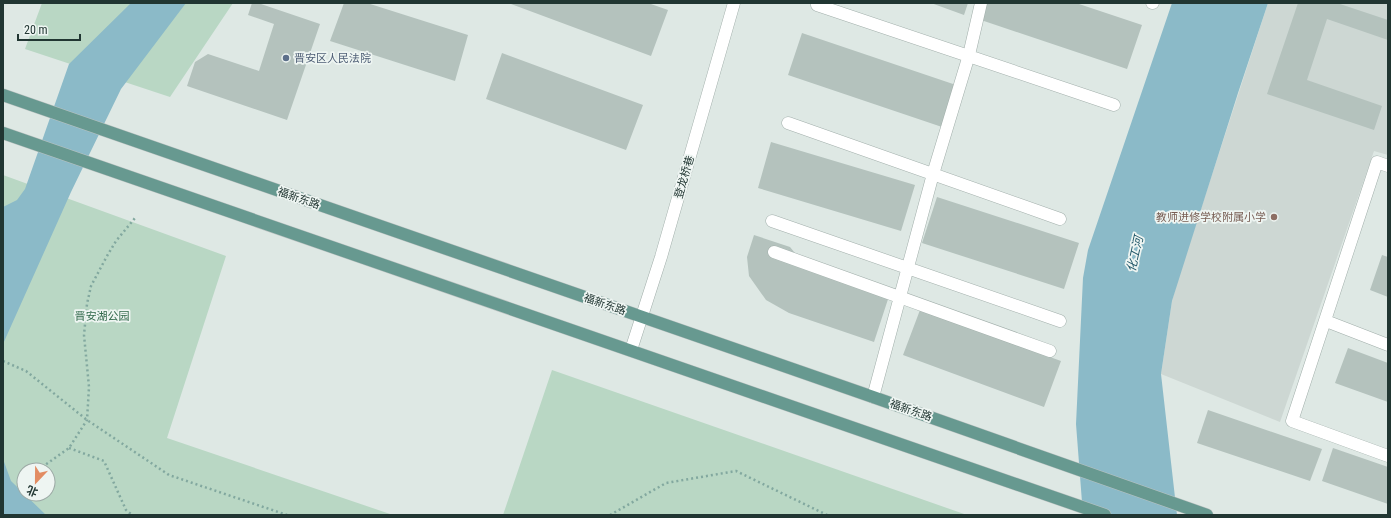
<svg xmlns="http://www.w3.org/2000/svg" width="1391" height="518" viewBox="0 0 1391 518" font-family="'Roboto Condensed','Noto Sans SC',sans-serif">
  <rect width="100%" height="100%" fill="#dee8e4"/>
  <path fill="#cdd7d3" d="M1268 3H1388V155L1374 151 1280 422 1161 374 1172 301 1178 279Z"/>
  <path fill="#b9d7c4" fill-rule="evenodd" d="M42 3H233L170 97 25 49Z
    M3 175 226 256 167 438 393 515H3ZM24 470H48V494H24Z
    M552 370 967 515H503Z"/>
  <path fill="#8bbac8" d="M131 3H186L121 89 71 192 3 344V207L17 200 25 189 69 64Z
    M1172 3H1268L1238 93 1172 301 1161 374 1177 515H1083L1076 424 1083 278 1088 250Z
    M3 459 11 481 46 515H3Z"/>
  <path fill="#b4c2bd" d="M252 3H258L320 24 287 120 187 86 195 62 208 54 259 71 274 24 248 15Z
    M344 3H367L468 35 455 81 330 41Z
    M511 3H648L668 10 651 56 511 4Z
    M931 3H968L964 15Z
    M986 3H1076L1142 25 1127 69 981 20Z
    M1298 3H1337L1388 20V40L1327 19 1307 80 1382 106 1374 130 1267 94Z
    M802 33 956 85 942 127 788 75Z
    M502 53 643 105 626 150 486 99Z
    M771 142 915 185 901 231 758 188Z
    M937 197 1079 243 1064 289 922 243Z
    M754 235 790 247 799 258 891 290 874 342 789 313 766 300 749 276 747 257Z
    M1382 255 1388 257V297L1370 290Z
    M920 310 1061 361 1044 407 903 355Z
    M1348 348 1388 363V402L1335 383Z
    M1208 410 1322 449 1310 481 1197 443Z
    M1333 448 1388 467V504L1322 481Z"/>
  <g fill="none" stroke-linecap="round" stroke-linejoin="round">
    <defs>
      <path id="minor" d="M1152 3H1153
        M817 5 1114 105
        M788 123 1060 219
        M1388 166 1377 162 1292 421 1388 456
        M772 221 1060 321
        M774 252 1050 351
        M1326 321 1388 345
        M631 350 661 257 734 3
        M873 397 933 174 969 55 981 3"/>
      <path id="major" d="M3 95 873 397 1207 515
        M3 133 1105 515"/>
    </defs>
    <use href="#minor" stroke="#a2afab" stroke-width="13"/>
    <use href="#major" stroke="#bcc3c2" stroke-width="13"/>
    <path stroke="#82a89f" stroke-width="2.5" stroke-dasharray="2 3" stroke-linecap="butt" d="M3 361 26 371 87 420 169 475 287 515
      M69 448 104 461 126 510 132 515
      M38 470 69 448 87 420 89 387 84 335 87 304 91 286 107 256 116 241 135 218
      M610 515 666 483 736 471 827 515"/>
    <use href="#minor" stroke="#fff" stroke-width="12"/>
    <use href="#major" stroke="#679990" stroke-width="12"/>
  </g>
  <circle fill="#5c6f8a" stroke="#eef5f2" stroke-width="1.5" cx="286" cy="58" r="4"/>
  <circle fill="#8d6e63" stroke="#eef5f2" stroke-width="1.5" cx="1274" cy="217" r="4"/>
  <g text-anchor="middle" stroke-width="3.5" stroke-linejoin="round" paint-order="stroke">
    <g font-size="11" fill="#4e5e75" stroke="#eef5f2" text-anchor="start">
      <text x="294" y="62">晋安区人民法院</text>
    </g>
    <g font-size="11" fill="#213632" stroke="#eef5f2">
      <text transform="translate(684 177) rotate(-74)" y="4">登龙桥巷</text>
      <text transform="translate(299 198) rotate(19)" y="4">福新东路</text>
      <text transform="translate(605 304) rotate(19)" y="4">福新东路</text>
      <text transform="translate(911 410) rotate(19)" y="4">福新东路</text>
    </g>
    <g font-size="11" fill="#785e54" stroke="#eef5f2" text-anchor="end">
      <text x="1266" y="221">教师进修学校附属小学</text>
    </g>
    <g font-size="11" fill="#30684a" stroke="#eef5f2">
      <text x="102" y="320">晋安湖公园</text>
    </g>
    <g font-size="12" font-style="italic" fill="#23596a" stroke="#eef5f2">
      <text transform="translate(1135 254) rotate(-77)" y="4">化工河</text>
    </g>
  </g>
  <rect width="1391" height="518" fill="none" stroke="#213632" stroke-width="8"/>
  <g transform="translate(36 482) rotate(202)"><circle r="19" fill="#eef5f2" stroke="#9ca9a5"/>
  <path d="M0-3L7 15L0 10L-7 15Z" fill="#e28c62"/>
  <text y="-6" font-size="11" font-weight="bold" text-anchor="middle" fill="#213632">北</text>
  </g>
  <path d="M18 34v6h62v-6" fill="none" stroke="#213632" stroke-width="2"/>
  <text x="24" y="34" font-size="12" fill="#213632" stroke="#eef5f2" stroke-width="3" paint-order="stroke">20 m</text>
</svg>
